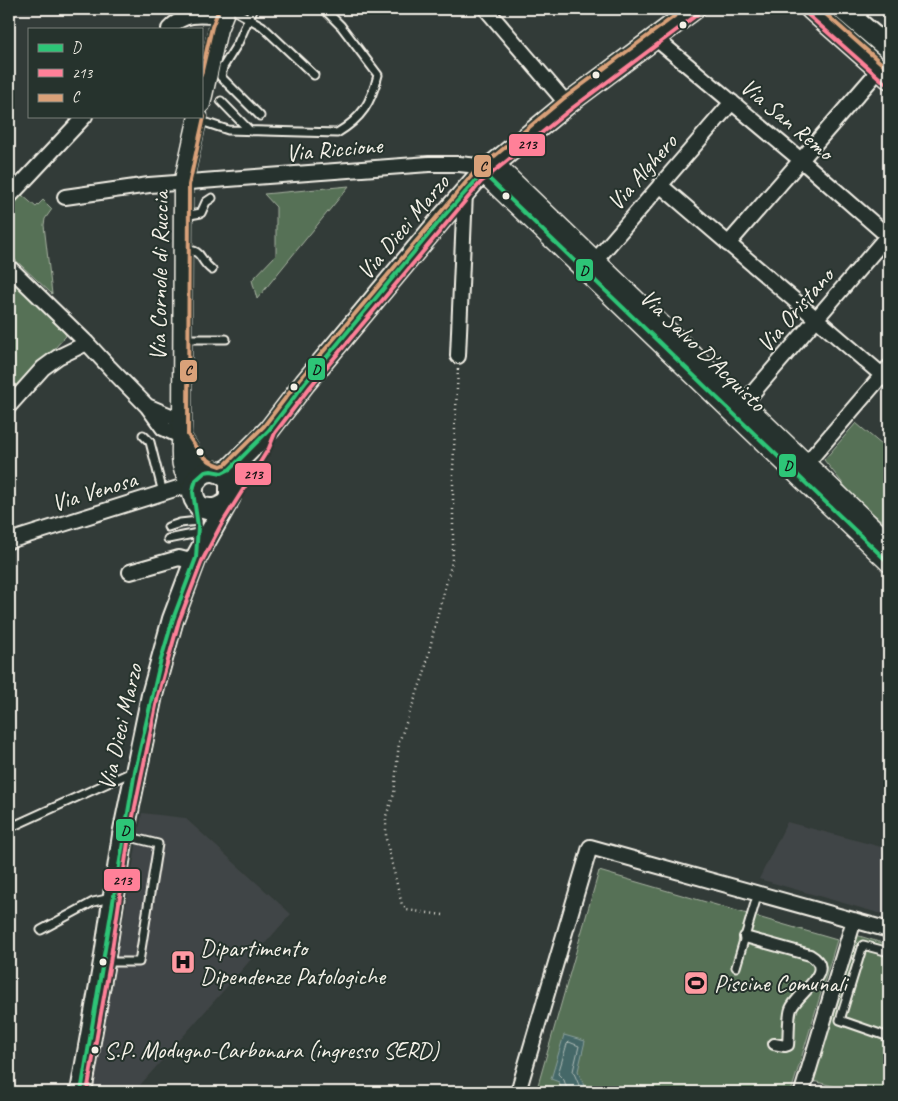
<svg xmlns="http://www.w3.org/2000/svg" width="898" height="1101" viewBox="0 0 898 1101" font-family="Caveat,sans-serif">
  <rect width="100%" height="100%" fill="#323b38"/>
  <filter id="ink" filterUnits="userSpaceOnUse"><feTurbulence type="fractalNoise" baseFrequency=".02" numOctaves="2"/><feDisplacementMap in="SourceGraphic" scale="10" xChannelSelector="R" yChannelSelector="G"/><feConvolveMatrix kernelMatrix="1 2 1 2 8 2 1 2 1" color-interpolation-filters="sRGB"/></filter>
  <g filter="url(#ink)">
    <path fill="#404546" d="M142 813 185 818 291 914 134 1092H93Z
      M787 822 889 849V916L759 879Z"/>
    <path fill="#577157" stroke="#a6b1a0" d="M349 186 257 299 252 280 276 255V207L264 194Z
      M22 195 36 207 43 200 52 209 45 219 44 225 52 294 9 254V209Z
      M9 272 58 319 66 336 9 398Z
      M856 423 889 451V517L884 523 852 495 824 460Z
      M599 871 837 940 791 1092H536Z
      M856 935 889 945V1092H856L813 1081Z"/>
    <path fill="#446868" stroke="#8a9f9b" d="M564 1035 585 1041 578 1071 584 1086 582 1092H563L559 1082 551 1079Z"/>
    <g fill="none" stroke-linecap="round" stroke-linejoin="round">
      <path stroke="#aebab5" stroke-width="1" d="M568 1092 564 1080 558 1074 567 1044 569 1042 579 1046 573 1071 579 1085 577 1092"/>
      <defs>
        <path id="service" d="M232 9 262 26 314 75
          M253 9 238 43 223 67 221 77 260 116
          M858 20 867 9
          M221 101 250 131
          M198 120 228 130 337 133C362 118 371 103 378 75L341 26 324 9
          M184 216 201 213 206 202 212 198
          M183 249C206 251 197 259 212 270
          M183 339H226
          M143 435 150 442 163 493
          M168 527 180 523 198 521
          M168 539 198 533
          M9 828 132 772
          M41 930 93 902 111 898
          M889 952 863 945 840 1020 889 1037
          M106 962H139L158 844 126 836
          M736 967 758 893"/>
        <path id="pedestrian" d="M745 937 810 955C838 971 797 993 791 1009 788 1016 789 1036 788 1045L785 1046 774 1044"/>
        <path id="minor" d="M486 9 567 104
          M169 29C184 12 201 15 222 17
          M655 38 802 161 889 237
          M660 185 889 381
          M9 197 85 116
          M65 197 149 185 429 164H459L488 167
          M728 244 880 69
          M9 267 87 343 110 368 147 406 163 428 182 437
          M589 268 732 102
          M458 356 465 192
          M9 406 43 368 58 357 87 343
          M147 406 173 417 182 424
          M738 410 889 234
          M800 471 889 367
          M9 541 178 488 194 486
          M130 572 179 558 194 562
          M518 1092 590 847 889 930
          M802 1092 854 920"/>
        <path id="tertiary" d="M201 104 218 29 226 9
          M494 163 889 543
          M483 173 889 563
          M182 437 198 463 211 471
          M194 486C175 469 182 446 182 424L183 184 198 116"/>
        <path id="secondary" d="M811 9 889 78
          M842 9 889 49
          M222 473 230 469 269 430 305 383 444 216 477 178 567 104 694 9
          M81 1092 104 962 123 835 152 695 173 619 196 558 230 497V482C212 455 178 484 200 507 211 511 218 509 227 503"/>
      </defs>
      <use href="#service" stroke="#f4f1e8" stroke-width="11"/>
      <use href="#pedestrian" stroke="#f4f1e8" stroke-width="14"/>
      <use href="#minor" stroke="#f4f1e8" stroke-width="18"/>
      <use href="#tertiary" stroke="#f4f1e8" stroke-width="21"/>
      <use href="#secondary" stroke="#f4f1e8" stroke-width="24"/>
      <path stroke="#f4f1e8" stroke-width="2.5" stroke-dasharray="1 4" stroke-linecap="butt" d="M443 915 407 910 402 905 386 839V816L394 794 399 742 424 674 437 617 451 566 453 552V469L458 369"/>
      <use href="#service" stroke="#26332d" stroke-width="7"/>
      <use href="#pedestrian" stroke="#26332d" stroke-width="10"/>
      <use href="#minor" stroke="#26332d" stroke-width="14"/>
      <use href="#tertiary" stroke="#26332d" stroke-width="18"/>
      <use href="#secondary" stroke="#26332d" stroke-width="20"/>
      <defs>
        <path id="bus-1" d="M483 173 889 563
          M81 1092 135 771 160 663 173 619 196 558 198 526 193 492 194 486 196 480 205 472 211 471 222 473 230 469 269 430 305 383 444 216 488 167"/>
        <path id="bus-2" d="M807 14 885 83
          M87 1092 110 963 129 836 158 696 179 621 202 561 221 525 269 448 275 433 310 387 481 182 571 109 698 14"/>
        <path id="bus-3" d="M820 9 889 70
          M201 75 212 27 219 9
          M204 117 189 185 188 435C197 450 204 461 221 466L226 464 264 426 300 379 473 174 563 99 684 9"/>
      </defs>
      <use href="#bus-1" stroke="#26332d" stroke-width="8"/>
      <use href="#bus-2" stroke="#26332d" stroke-width="8"/>
      <use href="#bus-3" stroke="#26332d" stroke-width="8"/>
      <use href="#bus-1" stroke="#2dc577" stroke-width="4"/>
      <use href="#bus-2" stroke="#ff8098" stroke-width="4"/>
      <use href="#bus-3" stroke="#d9a179" stroke-width="4"/>
    </g>
  </g>
  <defs>
    <symbol id="hospital-square" viewBox="-11 -11 22 22"><rect x="-9" y="-9" width="18" height="18" rx="4" fill="#ff9aa2" stroke="#26332d"/><path d="M-5-5h3v3.5h4V-5h3V5h-3V1.5h-4V5h-3Z" fill="#111"/></symbol>
    <symbol id="stadium-square" viewBox="-11 -11 22 22"><rect x="-9" y="-9" width="18" height="18" rx="4" fill="#ff9aa2" stroke="#26332d"/><path d="M0-5a6.5 5 0 1 0 0 10a6.5 5 0 1 0 0-10ZM-3.5-1.8h7v3.6h-7Z" fill="#111"/></symbol>
  </defs>
  <g fill-rule="evenodd">
    <use href="#hospital-square" x="169" y="948" width="28" height="28"/>
    <use href="#stadium-square" x="682" y="969" width="28" height="28"/>
  </g>
  <g fill="#f4f1e8" stroke="#26332d" stroke-width="2">
    <circle cx="683" cy="25" r="4.5"/>
    <circle cx="596" cy="75" r="4.5"/>
    <circle cx="506" cy="196" r="4.5"/>
    <circle cx="294" cy="387" r="4.5"/>
    <circle cx="200" cy="452" r="4.5"/>
    <circle cx="103" cy="962" r="4.5"/>
    <circle cx="95" cy="1050" r="4.5"/>
  </g>
  <g text-anchor="middle" stroke-width="4" stroke-linejoin="round" paint-order="stroke">
    <g font-size="23" fill="#f4f1e8" stroke="#26332d" text-anchor="start">
      <text x="104" y="1058">S.P. Modugno-Carbonara (ingresso SERD)</text>
    </g>
    <g font-size="24" fill="#f4f1e8" stroke="#26332d">
      <text transform="translate(787 119) rotate(40)" y="8">Via San Remo</text>
      <text transform="translate(334 149) rotate(-5)" y="8">Via Riccione</text>
      <text transform="translate(642 172) rotate(-49)" y="8">Via Alghero</text>
      <text transform="translate(403 227) rotate(-50)" y="8">Via Dieci Marzo</text>
      <text transform="translate(159 276) rotate(-89)" y="8">Via Cornole di Ruccia</text>
      <text transform="translate(795 310) rotate(-49)" y="8">Via Oristano</text>
      <text transform="translate(703 350) rotate(44)" y="8">Via Salvo D'Acquisto</text>
      <text transform="translate(94 491) rotate(-17)" y="8">Via Venosa</text>
      <text transform="translate(120 727) rotate(-77)" y="8">Via Dieci Marzo</text>
    </g>
    <g font-size="24" fill="#f4f1e8" stroke="#26332d" text-anchor="start">
      <text x="200" y="956">Dipartimento<tspan x="200" dy="28">Dipendenze Patologiche</tspan></text>
      <text x="714" y="991">Piscine Comunali</text>
    </g>
  </g>
  <g stroke="#26332d" stroke-width="2">
    <rect x="508" y="133" width="38" height="24" rx="5" fill="#ff8098"/>
    <rect x="473" y="154" width="19" height="24" rx="5" fill="#d9a179"/>
    <rect x="575" y="258" width="19" height="24" rx="5" fill="#2dc577"/>
    <rect x="307" y="357" width="19" height="24" rx="5" fill="#2dc577"/>
    <rect x="179" y="359" width="19" height="24" rx="5" fill="#d9a179"/>
    <rect x="778" y="453" width="19" height="25" rx="5" fill="#2dc577"/>
    <rect x="234" y="462" width="38" height="24" rx="5" fill="#ff8098"/>
    <rect x="115" y="818" width="20" height="24" rx="5" fill="#2dc577"/>
    <rect x="103" y="868" width="38" height="24" rx="5" fill="#ff8098"/>
  </g>
  <g font-size="14" text-anchor="middle" font-weight="bold" fill="#111">
    <text x="527" y="149">213</text>
    <text x="483" y="171">C</text>
    <text x="584" y="275">D</text>
    <text x="316" y="374">D</text>
    <text x="188" y="375">C</text>
    <text x="788" y="470">D</text>
    <text x="253" y="479">213</text>
    <text x="125" y="835">D</text>
    <text x="122" y="885">213</text>
  </g>
  <rect width="898" height="1101" fill="none" stroke="#26332d" stroke-width="30"/>
  <rect x="15" y="15" width="868" height="1071" fill="none" stroke="#f4f1e8" stroke-width="2" filter="url(#ink)"/>
  <rect x="28" y="28" width="175" height="90" fill="#26332d" stroke="#787f78"/>
  <rect x="38" y="44" width="25" height="8" fill="#2dc577" stroke="#787f78"/>
  <text x="72" y="52" font-size="15" fill="#f4f1e8">D</text>
  <rect x="38" y="69" width="25" height="8" fill="#ff8098" stroke="#787f78"/>
  <text x="72" y="78" font-size="15" fill="#f4f1e8">213</text>
  <rect x="38" y="94" width="25" height="8" fill="#d9a179" stroke="#787f78"/>
  <text x="72" y="102" font-size="15" fill="#f4f1e8">C</text>
</svg>
